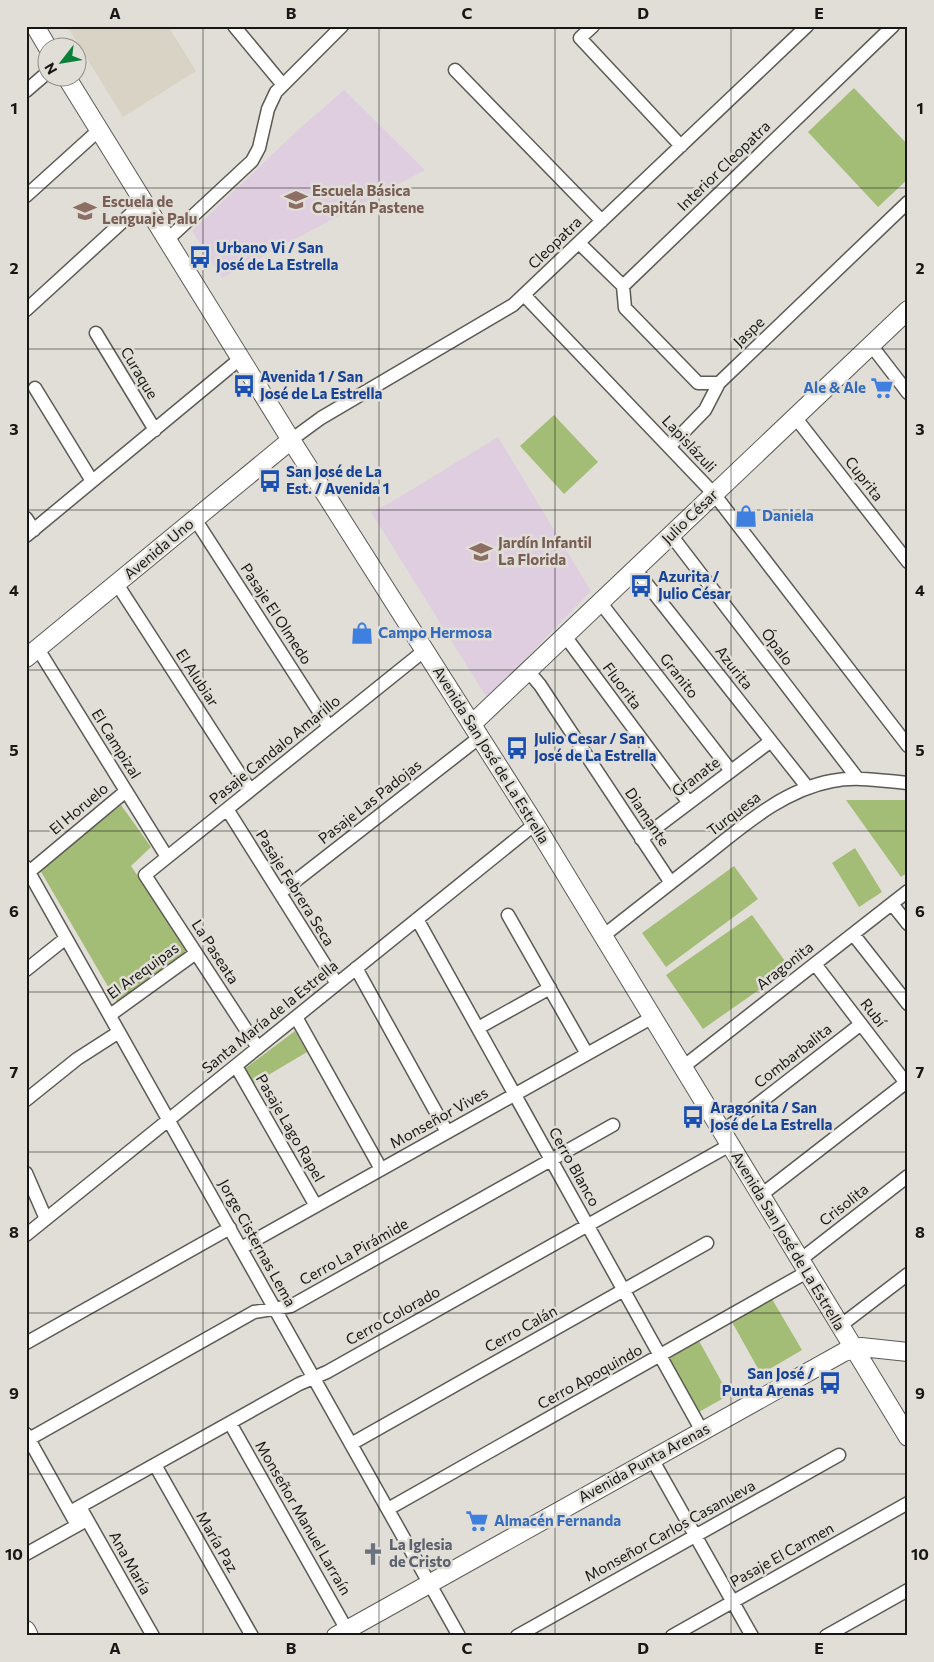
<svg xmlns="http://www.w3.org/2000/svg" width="934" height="1662" viewBox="0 0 934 1662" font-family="Commissioner,sans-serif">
  <rect width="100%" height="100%" fill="#e1ded7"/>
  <path fill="#d8d3c5" d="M67 26H168L196 71 123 117Z"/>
  <path fill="#dfcee0" d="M344 90 425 170 222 278 192 231 299 129Z
    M498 437 591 591 487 698 371 512 388 504Z"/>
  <path fill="#a4bd76" d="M854 88 908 145V179L878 207 808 132Z
    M554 415 598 462 564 494 520 446Z
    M846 800H908V872L901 877Z
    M121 805 151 847 131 866 188 950 117 1002 40 870Z
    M855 848 882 892 859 907 832 863Z
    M734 866 758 899 666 967 642 933Z
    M752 915 790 968 703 1029 666 975Z
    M295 1031 307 1052 253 1084 243 1070Z
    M772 1299 802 1350 761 1374 732 1322Z
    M699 1341 729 1395 699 1412 669 1358Z"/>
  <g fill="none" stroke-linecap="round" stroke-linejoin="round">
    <defs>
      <path id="street" d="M234 26 283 85
        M593 26 580 38 681 146
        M455 70 602 221
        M26 91 48 72
        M26 196 99 130
        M167 240 252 161 259 148 268 109 276 92 342 26
        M579 243 623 286
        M623 286 625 308 698 383H719L908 202
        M623 286 893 26
        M524 295 714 494 908 746
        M26 310 144 202
        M96 333 155 430
        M871 345 908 393
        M35 388 92 481
        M795 417 908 562
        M291 440 321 418 513 305 807 26
        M669 447 705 410 719 383
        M26 518 34 530
        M195 519 329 727
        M671 535 858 779
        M26 536 241 358
        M635 569 808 788
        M117 584 250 790
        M600 602 731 771
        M565 636 689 803
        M38 649 167 857
        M528 671 540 685 671 883
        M227 809 337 984
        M641 839 771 741
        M26 867 459 1636
        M29 872 126 791
        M280 893 480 737
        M892 904 908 924
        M508 915 587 1054
        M417 919 702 1431
        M853 934 908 1004
        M603 936C637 909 671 883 705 856 743 826 783 790 832 781 857 776 883 781 908 783
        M815 964 906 1083
        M356 968 447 1132
        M26 970 66 938
        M110 1015 196 953
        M296 1017 381 1169
        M478 1028 550 988
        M258 1048 145 875 425 650
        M236 1066 316 1206
        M683 1067 908 891
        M26 1100 77 1059 119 1032
        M722 1132 861 1024
        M26 1173 46 1219
        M761 1195 908 1081
        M26 1235 535 824
        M241 1248 653 1017
        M800 1260 908 1176
        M840 1326 908 1274
        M26 1343 230 1228
        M230 1423 347 1630
        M26 1434 77 1525
        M29 1439 254 1312 291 1306 613 1125
        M351 1444 707 1243
        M652 1459 752 1636
        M155 1465 252 1636
        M80 1507 153 1636
        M388 1509 807 1272
        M70 1512 299 1384 327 1372 730 1145
        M26 1554 85 1521
        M517 1636 839 1455
        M672 1636 908 1503
        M826 1636 908 1590"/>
      <path id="secondary" d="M35 26 48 48
        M67 78 291 440 535 824 908 1437
        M26 658 291 440
        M472 724 908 310
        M26 1630 29 1636
        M336 1636 844 1352 861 1347 908 1352"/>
    </defs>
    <use href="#street" stroke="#5c5a54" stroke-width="15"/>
    <use href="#secondary" stroke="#5c5a54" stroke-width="20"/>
    <use href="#street" stroke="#fff" stroke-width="12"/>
    <use href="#secondary" stroke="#fff" stroke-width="18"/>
  </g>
  <path fill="none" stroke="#181715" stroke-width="1" stroke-opacity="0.55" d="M203 26V1636M379 26V1636M555 26V1636M731 26V1636M26 188H908M26 349H908M26 510H908M26 670H908M26 831H908M26 992H908M26 1152H908M26 1313H908M26 1474H908"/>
  <defs>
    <symbol id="school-bare" viewBox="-9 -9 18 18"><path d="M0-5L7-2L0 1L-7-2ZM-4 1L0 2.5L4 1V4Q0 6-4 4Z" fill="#8d6e63" stroke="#e1ded7" stroke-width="2.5" paint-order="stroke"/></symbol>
    <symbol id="bus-bare" viewBox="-9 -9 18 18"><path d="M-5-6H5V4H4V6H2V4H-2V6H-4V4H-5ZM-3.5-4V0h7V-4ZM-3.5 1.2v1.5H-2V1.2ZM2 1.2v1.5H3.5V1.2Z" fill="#1a4fb4" stroke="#e1ded7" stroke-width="2.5" paint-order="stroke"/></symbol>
    <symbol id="supermarket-bare" viewBox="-9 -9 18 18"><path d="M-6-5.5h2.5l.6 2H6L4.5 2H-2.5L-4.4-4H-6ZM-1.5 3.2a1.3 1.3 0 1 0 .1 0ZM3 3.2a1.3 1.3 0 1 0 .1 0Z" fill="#3f7fe0" stroke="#e1ded7" stroke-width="2.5" paint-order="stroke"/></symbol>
    <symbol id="shop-bare" viewBox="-9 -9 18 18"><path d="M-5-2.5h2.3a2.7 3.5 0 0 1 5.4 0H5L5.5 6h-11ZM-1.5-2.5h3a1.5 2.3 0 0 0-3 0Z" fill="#3f7fe0" stroke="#e1ded7" stroke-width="2.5" paint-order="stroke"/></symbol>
    <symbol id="church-bare" viewBox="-9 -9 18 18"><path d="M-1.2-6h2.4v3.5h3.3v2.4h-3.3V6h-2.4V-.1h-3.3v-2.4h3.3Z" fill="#6b7280" stroke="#e1ded7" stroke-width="2.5" paint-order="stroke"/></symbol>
  </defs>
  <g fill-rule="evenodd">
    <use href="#school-bare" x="280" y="184" width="32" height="32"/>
    <use href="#school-bare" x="69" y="195" width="32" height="32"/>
    <use href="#bus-bare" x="184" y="241" width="32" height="32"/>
    <use href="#bus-bare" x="228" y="370" width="32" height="32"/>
    <use href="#supermarket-bare" x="866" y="372" width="32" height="32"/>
    <use href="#bus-bare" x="254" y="465" width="32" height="32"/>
    <use href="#shop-bare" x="730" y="500" width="32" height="32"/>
    <use href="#school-bare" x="465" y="536" width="32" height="32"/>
    <use href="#bus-bare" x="625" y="570" width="32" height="32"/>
    <use href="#shop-bare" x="346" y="617" width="32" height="32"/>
    <use href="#bus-bare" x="501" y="732" width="32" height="32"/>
    <use href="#bus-bare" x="677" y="1101" width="32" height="32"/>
    <use href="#bus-bare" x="814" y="1367" width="32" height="32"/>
    <use href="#supermarket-bare" x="461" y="1505" width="32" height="32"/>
    <use href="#church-bare" x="357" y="1538" width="32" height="32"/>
  </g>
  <g text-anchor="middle" stroke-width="5" stroke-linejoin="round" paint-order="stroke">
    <g font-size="15" fill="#181715" stroke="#e1ded7">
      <text transform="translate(724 166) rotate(-44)" y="5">Interior Cleopatra</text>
      <text transform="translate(555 243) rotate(-44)" y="5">Cleopatra</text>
      <text transform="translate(749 332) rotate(-44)" y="5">Jaspe</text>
      <text transform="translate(139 373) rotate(59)" y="5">Curaque</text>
      <text transform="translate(689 444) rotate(47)" y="5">Lapislázuli</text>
      <text transform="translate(864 479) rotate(52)" y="5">Cuprita</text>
      <text transform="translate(690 517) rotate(-44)" y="5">Julio César</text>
      <text transform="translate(159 549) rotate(-40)" y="5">Avenida Uno</text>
      <text transform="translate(276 614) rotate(57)" y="5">Pasaje El Olmedo</text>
      <text transform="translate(777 647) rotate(53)" y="5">Ópalo</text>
      <text transform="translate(734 668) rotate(52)" y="5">Azurita</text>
      <text transform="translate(679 676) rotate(52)" y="5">Granito</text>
      <text transform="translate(197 678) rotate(57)" y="5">El Alubiar</text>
      <text transform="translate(622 686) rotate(53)" y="5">Fluorita</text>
      <text transform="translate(116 744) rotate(58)" y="5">El Campizal</text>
      <text transform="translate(275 750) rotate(-39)" y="5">Pasaje Candalo Amarillo</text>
      <text transform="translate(491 755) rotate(58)" y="5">Avenida San José de La Estrella</text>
      <text transform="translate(696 777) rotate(-37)" y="5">Granate</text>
      <text transform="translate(370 802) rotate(-38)" y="5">Pasaje Las Padojas</text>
      <text transform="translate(79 809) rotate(-40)" y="5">El Horuelo</text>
      <text transform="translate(734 814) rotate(-37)" y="5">Turquesa</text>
      <text transform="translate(647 817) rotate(56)" y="5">Diamante</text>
      <text transform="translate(295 888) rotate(58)" y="5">Pasaje Febrera Seca</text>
      <text transform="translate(215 952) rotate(57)" y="5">La Paseata</text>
      <text transform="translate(785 966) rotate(-38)" y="5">Aragonita</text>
      <text transform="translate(143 971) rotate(-36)" y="5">El Arequipas</text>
      <text transform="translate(873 1013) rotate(52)" y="5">Rubí</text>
      <text transform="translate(270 1017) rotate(-39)" y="5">Santa María de la Estrella</text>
      <text transform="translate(793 1056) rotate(-38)" y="5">Combarbalita</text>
      <text transform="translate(439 1118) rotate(-29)" y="5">Monseñor Vives</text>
      <text transform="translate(290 1128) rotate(60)" y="5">Pasaje Lago Rapel</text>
      <text transform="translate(574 1167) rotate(61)" y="5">Cerro Blanco</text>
      <text transform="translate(844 1205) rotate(-38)" y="5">Crisolita</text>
      <text transform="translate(788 1241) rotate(59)" y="5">Avenida San José de La Estrella</text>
      <text transform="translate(257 1243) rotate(61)" y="5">Jorge Cisternas Lema</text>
      <text transform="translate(354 1252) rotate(-29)" y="5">Cerro La Pirámide</text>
      <text transform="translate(393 1316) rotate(-29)" y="5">Cerro Colorado</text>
      <text transform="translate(521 1329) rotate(-29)" y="5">Cerro Calán</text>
      <text transform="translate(590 1377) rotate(-29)" y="5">Cerro Apoquindo</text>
      <text transform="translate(644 1463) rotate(-29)" y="5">Avenida Punta Arenas</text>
      <text transform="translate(303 1518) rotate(60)" y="5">Monseñor Manuel Larraín</text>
      <text transform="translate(670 1531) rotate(-29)" y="5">Monseñor Carlos Casanueva</text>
      <text transform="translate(217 1542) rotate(60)" y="5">María Paz</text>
      <text transform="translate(782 1555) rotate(-29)" y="5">Pasaje El Carmen</text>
      <text transform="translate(130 1563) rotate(61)" y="5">Ana María</text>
    </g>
    <g font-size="15" font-weight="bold" fill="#785e54" stroke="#e1ded7" text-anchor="start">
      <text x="312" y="196">Escuela Básica<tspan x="312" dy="17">Capitán Pastene</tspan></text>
      <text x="102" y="207">Escuela de<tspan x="102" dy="17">Lenguaje Palu</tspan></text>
      <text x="498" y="548">Jardín Infantil<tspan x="498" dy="17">La Florida</tspan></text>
    </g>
    <g font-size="15" font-weight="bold" fill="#164399" stroke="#e1ded7" text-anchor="start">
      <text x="216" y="253">Urbano Vi / San<tspan x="216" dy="17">José de La Estrella</tspan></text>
      <text x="260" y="382">Avenida 1 / San<tspan x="260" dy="17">José de La Estrella</tspan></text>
      <text x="286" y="477">San José de La<tspan x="286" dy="17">Est. / Avenida 1</tspan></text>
      <text x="658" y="582">Azurita /<tspan x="658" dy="17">Julio César</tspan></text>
      <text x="534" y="744">Julio Cesar / San<tspan x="534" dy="17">José de La Estrella</tspan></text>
      <text x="710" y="1113">Aragonita / San<tspan x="710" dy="17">José de La Estrella</tspan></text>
      <text x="814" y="1379" text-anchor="end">San José /<tspan x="814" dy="17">Punta Arenas</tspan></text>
    </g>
    <g font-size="15" font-weight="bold" fill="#366cbe" stroke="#e1ded7" text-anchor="start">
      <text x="866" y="393" text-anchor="end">Ale &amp; Ale</text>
      <text x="762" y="521">Daniela</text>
      <text x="378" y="638">Campo Hermosa</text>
      <text x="494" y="1526">Almacén Fernanda</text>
    </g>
    <g font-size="15" font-weight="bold" fill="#5b616d" stroke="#e1ded7" text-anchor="start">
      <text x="389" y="1550">La Iglesia<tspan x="389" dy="17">de Cristo</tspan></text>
    </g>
  </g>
  <rect width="934" height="1662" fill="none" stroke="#e1ded7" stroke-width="55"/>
  <g transform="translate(62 62) rotate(239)"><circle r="24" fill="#e1ded7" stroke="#918e89"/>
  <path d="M0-4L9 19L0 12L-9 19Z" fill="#098037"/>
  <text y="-8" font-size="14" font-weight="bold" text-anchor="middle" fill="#181715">N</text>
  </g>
  <rect x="28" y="28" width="878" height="1606" fill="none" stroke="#181715" stroke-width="2"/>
  <g font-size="16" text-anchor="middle" font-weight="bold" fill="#181715">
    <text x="115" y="19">A</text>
    <text x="291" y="19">B</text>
    <text x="467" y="19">C</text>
    <text x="643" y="19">D</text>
    <text x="819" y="19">E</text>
    <text x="14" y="114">1</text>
    <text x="920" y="114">1</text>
    <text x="14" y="274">2</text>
    <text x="920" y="274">2</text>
    <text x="14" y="435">3</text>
    <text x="920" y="435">3</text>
    <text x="14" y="596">4</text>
    <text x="920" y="596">4</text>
    <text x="14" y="756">5</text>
    <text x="920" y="756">5</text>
    <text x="14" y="917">6</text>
    <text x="920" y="917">6</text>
    <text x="14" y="1078">7</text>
    <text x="920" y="1078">7</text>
    <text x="14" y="1238">8</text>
    <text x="920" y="1238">8</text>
    <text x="14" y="1399">9</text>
    <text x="920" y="1399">9</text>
    <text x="14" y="1560">10</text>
    <text x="920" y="1560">10</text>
    <text x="115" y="1654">A</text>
    <text x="291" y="1654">B</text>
    <text x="467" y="1654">C</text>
    <text x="643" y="1654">D</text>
    <text x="819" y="1654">E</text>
  </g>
</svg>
